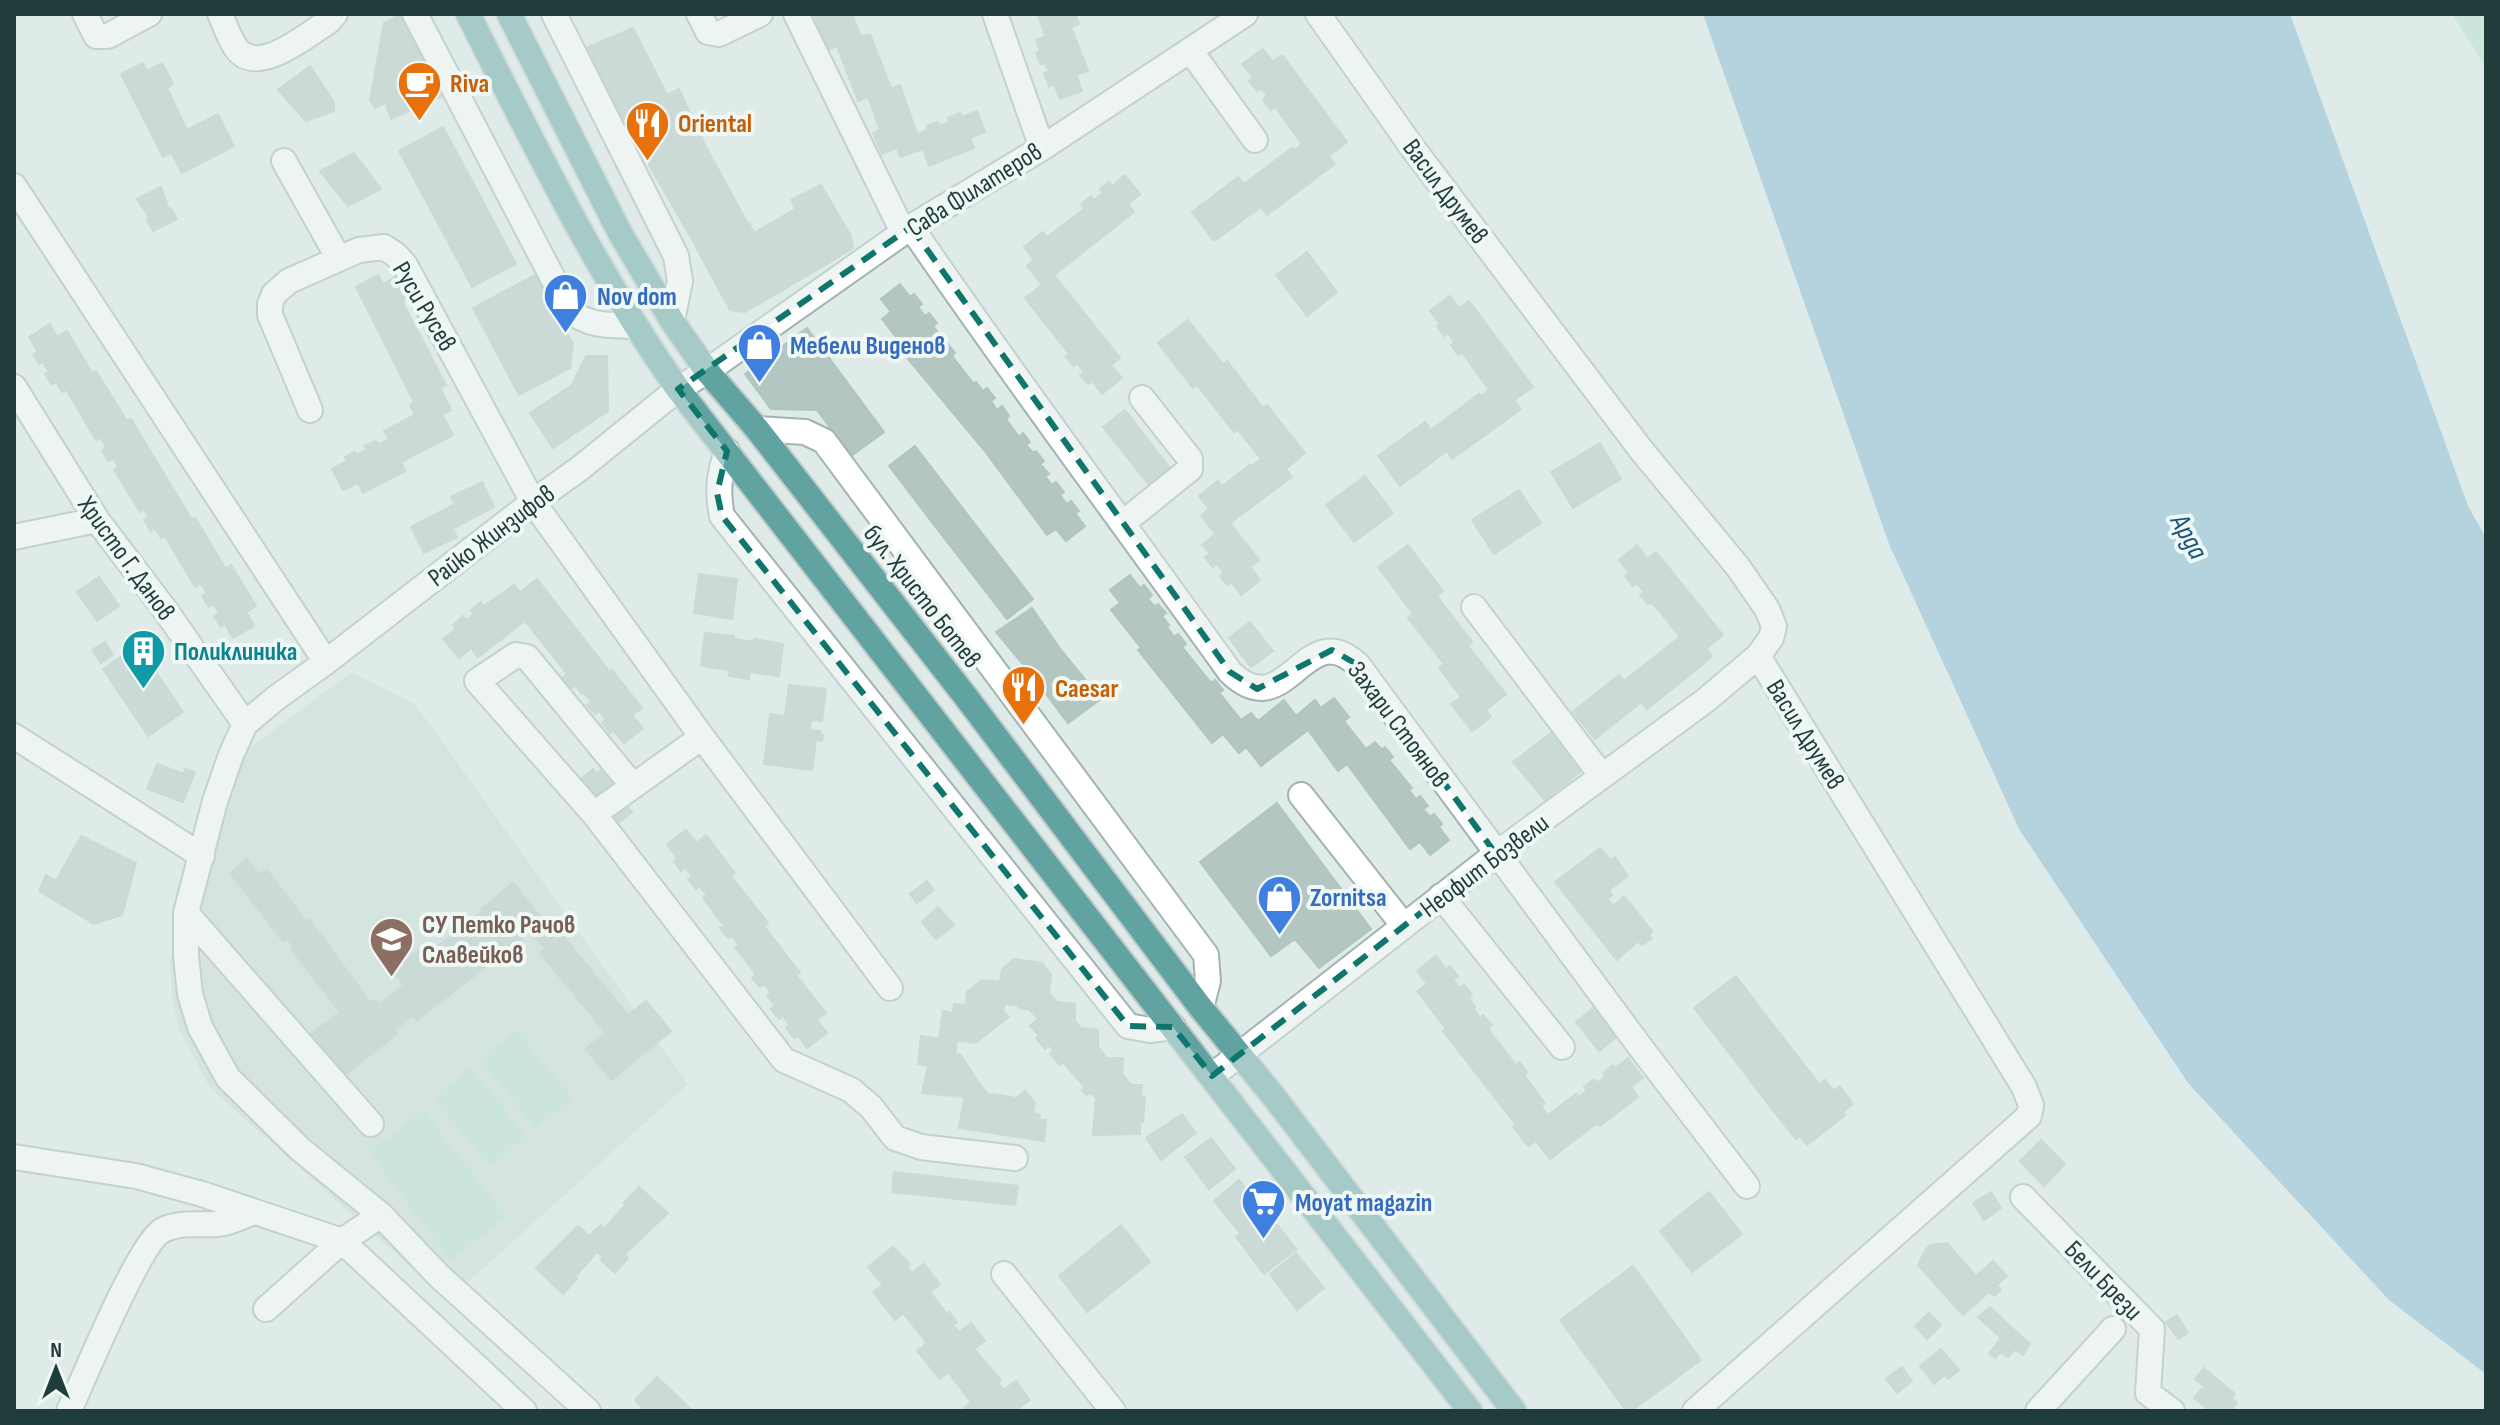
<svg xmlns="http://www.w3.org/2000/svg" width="2500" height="1425" viewBox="0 0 2500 1425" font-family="'Sofia Sans Condensed',sans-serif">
  <rect width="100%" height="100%" fill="#dfebe8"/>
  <path fill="#cddbd8" d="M352 672 415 704 688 1084 448 1300 210 1088 179 1029 172 995 170 961 193 858 232 764 248 749Z"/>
  <path fill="#b6deca" d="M2452 14H2486V67Z
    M516 1030 573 1098 536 1129 479 1059Z
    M471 1067 526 1136 490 1167 433 1098Z
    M423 1110 507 1217 451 1260 369 1153Z"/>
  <path fill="#83b5d4" d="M1703 14H2290L2468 506 2486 538V1374L2389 1300 2188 1083 2019 829 1889 544Z"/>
  <path fill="#b4c6c2" stroke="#b1c5c1" stroke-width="2" d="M402 14 435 78 375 108 370 100 384 23Z
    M814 14H852L861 37 870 34 891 88 900 85 917 134 928 130 927 126 938 122 939 126 949 122 948 118 960 113 962 117 977 111 985 132 970 138 974 148 929 166 923 149 900 157 897 148 882 154 873 133 880 130 868 97 858 101 837 46 828 50Z
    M1037 14H1075L1079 24 1071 27 1088 71 1076 75 1082 91 1060 99 1054 84 1049 86 1044 73 1049 72 1045 63 1041 64 1036 53 1040 51 1036 40 1046 36Z
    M633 28 659 79 612 100 588 47Z
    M1263 49 1273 62 1282 55 1347 142 1329 156 1335 164 1324 172 1267 215 1261 207 1214 241 1192 212 1238 177 1244 184 1292 148 1294 150 1302 144 1275 107 1271 110 1263 100 1267 96 1262 88 1257 91 1249 81 1253 78 1242 64Z
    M143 63 147 71 162 63 173 84 167 88 187 130 218 114 234 146 182 173 171 153 163 157 121 74Z
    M310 66 334 102V111L306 121 278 90Z
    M438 78 444 95 391 119 386 105Z
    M659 79 667 95 679 89 706 147 653 172 612 100Z
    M443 127 471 179 427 203 399 151Z
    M706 147 747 222 697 248 653 172Z
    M354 153 381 189 348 206 320 171Z
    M1125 175 1140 194 1128 204 1134 212 1054 275 1120 358 1111 366 1122 378 1102 394 1092 381 1088 384 1080 375 1084 372 1077 363 1074 366 1066 357 1069 354 1025 298 1042 285 1027 266 1034 260 1024 247 1043 232 1047 237 1084 209 1081 204 1091 196 1094 200 1103 193 1100 189 1109 182 1112 186Z
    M471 179 516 264 472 287 427 203Z
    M821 185 851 236 853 248 827 264 812 237 817 233 808 216 802 221 791 200Z
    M161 187 169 209 171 208 177 219 153 231 147 220 150 219 137 199Z
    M795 209 802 221 808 216 817 233 812 237 827 264 786 288 768 254 763 256 768 265 755 273 751 268 754 262 746 249 758 242 754 233Z
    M749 223 758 242 746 249 754 262 751 268 755 273 768 265 763 256 768 254 786 288 745 312 730 310 697 249Z
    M1307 252 1337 292 1307 316 1276 275Z
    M378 275 383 284 397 276 409 298 402 301 446 385 440 388 451 410 442 414 453 435 401 462 405 471 363 493 358 483 343 490 332 469 347 461 345 457 355 452 357 455 367 450 364 446 376 441 378 445 389 439 384 431 415 415 410 405 414 402 356 287Z
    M535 275 573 344 570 368 519 395 473 308Z
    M900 284 910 297 914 294 922 304 918 307 925 316 929 313 937 323 933 326 940 335 937 337 945 346 948 344 955 353 952 356 974 384 976 382 983 391 987 388 995 398 991 401 997 410 1002 406 1009 416 1006 419 1019 437 1023 433 1030 442 1026 445 1033 453 1036 451 1044 461 1040 464 1049 474 1045 476 1052 485 1056 482 1064 492 1060 495 1063 499 1067 504 1071 501 1079 511 1075 513 1085 526 1066 541 1056 529 1047 535 984 450 908 359 911 357 882 319 891 312 881 299Z
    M1450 296 1459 308 1469 301 1533 387 1514 400 1521 409 1452 459 1447 451 1400 486 1378 456 1425 422 1431 430 1479 394 1481 396 1489 390 1462 352 1458 355 1451 345 1454 342 1448 333 1444 336 1437 326 1440 324 1430 311Z
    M1188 320 1223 364 1227 361 1263 408 1267 405 1305 453 1286 469 1292 477 1230 523 1259 560 1250 567 1260 580 1241 595 1231 582 1227 585 1220 576 1224 573 1217 564 1213 567 1205 557 1210 554 1202 545 1215 534 1201 516 1209 509 1199 496 1218 481 1222 486 1250 465 1251 466 1261 459 1237 429 1234 432 1197 385 1193 388 1158 343Z
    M50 324 57 337 67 331 92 373 96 371 127 421 131 419 192 520 195 518 226 569 231 565 256 606 246 612 254 626 233 638 225 624 221 627 214 616 219 613 214 604 209 607 202 596 207 593 201 584 195 587 165 536 161 538 155 528 151 531 144 520 149 517 144 509 140 512 114 470 118 467 113 458 108 461 102 450 106 447 100 437 96 440 66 389 62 392 56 382 52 385 45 374 49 372 43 362 39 364 33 354 38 352 29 337Z
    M807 328 884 432 851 456 817 410 771 409 745 374Z
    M586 356H607L608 411 553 448 530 413 572 385Z
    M1125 410 1170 468 1149 485 1103 427Z
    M1600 443 1621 479 1573 508 1551 472Z
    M915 446 974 523 948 543 889 466Z
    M1365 476 1393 513 1354 542 1326 505Z
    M482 482 494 507 452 529 457 537 424 553 411 527 455 504 451 497Z
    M1519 490 1541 523 1494 554 1472 520Z
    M974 523 1033 599 1007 619 948 543Z
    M1408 545 1443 591 1437 596 1472 642 1468 646 1506 694 1486 710 1491 717 1472 731 1451 704 1461 697 1439 668 1444 664 1408 618 1413 614 1378 567Z
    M1637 545 1648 559 1656 552 1687 590 1660 612 1651 602 1648 604 1640 595 1644 592 1637 583 1633 586 1625 576 1629 573 1619 560Z
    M699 574 737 579 732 619 694 613Z
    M1130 575 1140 588 1144 585 1152 595 1148 599 1155 607 1158 604 1166 613 1162 616 1169 625 1167 627 1174 637 1178 634 1186 644 1182 647 1211 683 1215 680 1223 690 1219 693 1241 720 1251 713 1258 721 1284 700 1296 716 1315 700 1321 708 1334 698 1349 717 1344 721 1366 749 1375 742 1382 750 1385 747 1393 757 1389 760 1412 788 1409 790 1416 799 1420 796 1428 806 1423 809 1430 817 1434 814 1442 824 1439 827 1449 840 1430 855 1420 842 1410 849 1347 764 1338 771 1308 730 1261 766 1246 747 1239 753 1223 734 1212 743 1138 650 1141 648 1111 610 1120 603 1110 590Z
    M99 577 119 606 97 621 77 592Z
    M537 579 610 672 612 670 642 708 632 715 643 728 624 743 613 730 610 733 602 723 606 720 599 711 595 714 587 705 592 702 584 693 582 694 575 685 571 688 567 683 563 677 567 674 525 621 478 657 471 648 459 658 443 639 456 629 453 625 463 616 466 620 474 614 471 610 481 602 484 606 514 585 520 592Z
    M1687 590 1723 635 1706 649 1712 656 1702 665 1660 612Z
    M1032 608 1061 650 1031 674 996 632Z
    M1250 622 1273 651 1251 667 1229 638Z
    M705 633 734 636 730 670 701 666Z
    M1680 637 1702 665 1647 709 1624 681Z
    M734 639 754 642 749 679 729 676Z
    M754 639 783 644 779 676 750 672Z
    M105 642 113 655 101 663 92 650Z
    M138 645 183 712 148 736 103 669Z
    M1061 650 1101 699 1068 723 1031 674Z
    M1619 675 1641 702 1595 739 1573 712Z
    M789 685 826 689 822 721 785 716Z
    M770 714 811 720 808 739 768 733Z
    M810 730 820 731V734L823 735 822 741 808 739Z
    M768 733 816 740 812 770 764 764Z
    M1551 733 1581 771 1545 800 1513 762Z
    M157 764 184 774 185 769 195 772 183 802 147 789Z
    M604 768 614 781 606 787 596 774Z
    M593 769 610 791 592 805 575 784Z
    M1277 803 1371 929 1319 968 1295 939 1271 956 1200 862Z
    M626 804 632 812 617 824 610 816Z
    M686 830 697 843 706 835 735 873 731 876 768 923 764 926 800 973 796 975 826 1013 817 1020 827 1033 807 1048 798 1035 794 1038 786 1028 790 1025 783 1016 779 1019 771 1009 775 1006 767 996 771 993 764 984 760 987 752 978 756 974 735 947 739 945 732 936 728 938 720 928 724 926 703 898 707 895 699 886 696 889 688 879 692 876 685 867 681 871 674 861 677 858 667 844Z
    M81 836 136 863 122 915 94 924 39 891 46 875 56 881Z
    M1600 848 1610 860 1615 857 1628 876 1609 890 1612 895 1607 899 1613 906 1624 896 1652 931 1649 935 1652 938 1642 945 1638 941 1617 960 1555 882Z
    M247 859 259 875 267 870 306 921 309 919 370 1002 376 1001 375 1004 383 1002 404 985 393 971 428 943 433 950 483 911 481 909 513 883 542 919 540 921 555 940 545 949 531 931 417 1020 413 1015 394 1030 397 1034 342 1077 309 1036 340 1012 291 949 294 947 287 938 283 941 230 873Z
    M927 881 934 890 917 903 910 894Z
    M938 907 954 925 936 939 922 922Z
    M562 935 628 1015 606 1033 540 953Z
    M1436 956 1446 969 1450 966 1458 976 1453 980 1460 988 1464 985 1472 995 1469 998 1475 1007 1473 1008 1480 1018 1483 1015 1492 1025 1488 1029 1516 1065 1520 1062 1527 1072 1524 1075 1545 1103 1541 1106 1548 1115 1576 1094 1578 1097 1587 1091 1584 1087 1594 1079 1597 1083 1601 1080 1606 1077 1603 1073 1613 1065 1615 1068 1628 1058 1643 1078 1631 1087 1638 1097 1600 1126 1597 1123 1550 1159 1536 1141 1528 1146 1513 1127 1516 1125 1443 1031 1446 1029 1417 991 1427 984 1417 971Z
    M1014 959 1042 963 1051 975 1049 993 1057 1002 1038 1019 1030 1010 1019 1008V1006L1005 1004 998 997 1002 969Z
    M1736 976 1774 1026 1733 1058 1694 1008Z
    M982 980 1000 982 998 997 1005 1004 1003 1011 1009 1017 975 1043 939 1038 943 1011 953 1013 954 1004 966 1005 967 992Z
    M646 1001 671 1031 611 1080 586 1049Z
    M1057 1002 1075 1004V1021L1081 1028 1098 1030V1047L1102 1052 1074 1075 1063 1062 1060 1065 1050 1054 1054 1051 1049 1045 1045 1049 1036 1038 1039 1035 1030 1026Z
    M1597 1005 1620 1034 1599 1051 1576 1022Z
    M1774 1026 1813 1076 1771 1108 1733 1058Z
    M921 1036 957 1041 955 1054H960L981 1086 964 1099 960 1095 958 1097 956 1094 954 1096 922 1093 928 1066 918 1064Z
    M1102 1052 1106 1058H1123L1122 1074 1131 1085H1142L1141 1097H1145L1143 1122H1140V1134L1093 1135 1096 1098 1090 1092 1087 1095 1082 1090 1085 1087 1074 1075Z
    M1813 1076 1820 1085 1825 1080 1834 1091 1840 1086 1853 1104 1843 1112 1845 1115 1807 1145 1800 1136 1796 1139 1771 1108Z
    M981 1086 990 1096 993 1094 1016 1098 1025 1091 1035 1103 1033 1112 1040 1115 1039 1120H1046L1044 1141 959 1128 964 1099Z
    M1182 1114 1196 1133 1161 1160 1146 1138Z
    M1211 1138 1235 1169 1209 1189 1185 1157Z
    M2041 1140 2065 1164 2044 1186 2020 1161Z
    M894 1172 1018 1186 1015 1205 892 1192Z
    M1239 1180 1265 1212 1240 1233 1214 1201Z
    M639 1187 668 1213 625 1254 628 1258 615 1273 601 1260 603 1257 597 1252 575 1277 577 1279 563 1294 536 1268 578 1226 589 1236 601 1225 604 1229 626 1204 624 1203Z
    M1709 1192 1742 1234 1692 1272 1660 1231Z
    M1991 1192 2001 1208 1984 1220 1973 1203Z
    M1268 1213 1296 1249 1264 1274 1236 1237Z
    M1121 1225 1150 1262 1087 1312 1059 1276Z
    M1947 1243 1976 1276 1993 1261 2007 1276 1963 1315 1918 1265 1926 1249 1931 1245Z
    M893 1247 910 1264 907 1267 912 1273 924 1264 940 1284 930 1292 947 1314 949 1312 957 1322 953 1325 959 1332 971 1323 985 1341 974 1349 1001 1380 998 1383 1004 1390 1016 1381 1030 1400 1019 1408 1022 1411H964L963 1409 971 1402 948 1372 940 1379 917 1351 927 1343 903 1313 895 1320 873 1292 883 1285 868 1267Z
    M1296 1253 1324 1288 1297 1310 1270 1274Z
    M1633 1266 1663 1307 1590 1361 1560 1320Z
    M1997 1285 2001 1290 1994 1296 1989 1291Z
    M1663 1307 1701 1360 1631 1411H1626L1590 1361Z
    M1990 1307 2010 1326 2001 1338 1978 1317Z
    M1929 1313 1941 1325 1927 1339 1915 1326Z
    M2177 1315 2188 1333 2178 1339 2166 1322Z
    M2010 1326 2030 1344 2023 1355 2015 1349 2008 1357 1994 1347Z
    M1994 1347 2001 1352 1995 1358 1989 1353Z
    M1941 1349 1959 1370 1949 1379 1944 1375 1934 1384 1920 1366Z
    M1902 1367 1912 1381 1897 1393 1886 1379Z
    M2204 1368 2213 1376 2204 1386 2195 1379Z
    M2213 1376 2235 1394 2221 1411H2211L2194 1398Z
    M657 1377 693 1411H645L635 1400Z
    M2232 1399 2237 1403 2231 1411H2225L2223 1409Z"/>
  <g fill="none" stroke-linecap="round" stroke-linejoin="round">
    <defs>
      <path id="minor" d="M85 14 96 36H108L149 14
        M220 14C225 25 229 38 236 48 257 78 308 34 329 21L335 14
        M415 14 570 311C590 327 611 325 635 326
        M554 14 676 256 680 281 672 321
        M699 14 708 32 719 34 760 14
        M796 14 903 232
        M995 14 1042 148
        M1318 14 1412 147 1642 451 1738 567 1767 609 1774 626 1771 638 1758 656 2024 1087 2031 1105 2029 1116 1695 1411
        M1190 50 1255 140
        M284 161 339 259
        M14 186 326 662
        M911 227C1014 378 1124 524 1230 672 1287 728 1304 614 1358 665L1641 1048 1747 1186
        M14 387 97 520 163 607 245 724
        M310 410 270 315V304L274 294 289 281 359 250 384 247 396 255 405 265 533 502 702 737 890 988
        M757 429 805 432 824 441 1206 955 1208 981 1201 1008
        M727 451C719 474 717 492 722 516L1128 1026 1150 1030 1173 1027
        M1123 523 1190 469V459L1142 398
        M14 537 97 520
        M1474 607 1602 776
        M14 736 202 856
        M633 786 527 657 516 655 477 681 594 814 784 1060 851 1090 871 1107 895 1138 921 1147 1015 1158
        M1301 795 1404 926
        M594 814 702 737
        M1441 896 1562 1047
        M186 913 371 1124
        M1212 1076 1496 854 1706 700 1758 656
        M14 1157 136 1176 202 1194 342 1241 381 1215
        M2023 1197 2152 1329 2148 1393 2172 1411
        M1004 1274 1113 1411
        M266 1309 342 1241 524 1411
        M69 1411C83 1380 140 1241 163 1230 182 1220 204 1227 224 1223 234 1221 244 1216 253 1212
        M588 1411 438 1275 381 1215 300 1149 228 1078 200 1027 190 994 186 956V913L215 801 231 755 245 724 276 698 326 662 533 502 579 469 678 389 707 371 911 227 1042 148 1245 14
        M2038 1411 2113 1329"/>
      <path id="major" d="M468 14C533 142 595 271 678 389L1470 1411
        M509 14 620 233 672 321 707 371 757 429 966 697 1201 1008 1271 1093 1514 1411"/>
    </defs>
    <use href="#minor" stroke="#a2b3b1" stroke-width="28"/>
    <use href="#major" stroke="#c0c8c8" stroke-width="28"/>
    <use href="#minor" stroke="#fff" stroke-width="24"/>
    <use href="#major" stroke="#61a3a1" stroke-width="24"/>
  </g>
  <path d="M0 0H2500V1425H0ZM911 227 1230 672 1257 689 1332 650 1358 665 1496 854 1212 1076 1173 1027 1128 1026 722 516 717 493 727 451 678 389Z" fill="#dfebe8" fill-opacity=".55" fill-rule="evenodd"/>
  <path fill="none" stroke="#0f766e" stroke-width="6" stroke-dasharray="16 10" stroke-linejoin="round" d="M911 227 1230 672 1257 689 1332 650 1358 665 1496 854 1212 1076 1173 1027 1128 1026 722 516 717 493 727 451 678 389Z"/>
  <defs>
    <symbol id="cafe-pin" viewBox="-11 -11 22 30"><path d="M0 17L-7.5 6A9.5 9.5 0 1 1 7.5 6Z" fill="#e8710a" stroke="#eff8f5"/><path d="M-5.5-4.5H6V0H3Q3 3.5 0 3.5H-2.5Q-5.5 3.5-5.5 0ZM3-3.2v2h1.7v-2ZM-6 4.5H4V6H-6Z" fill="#fff"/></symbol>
    <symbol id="restaurant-pin" viewBox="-11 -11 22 30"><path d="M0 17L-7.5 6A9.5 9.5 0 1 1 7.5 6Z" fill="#e8710a" stroke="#eff8f5"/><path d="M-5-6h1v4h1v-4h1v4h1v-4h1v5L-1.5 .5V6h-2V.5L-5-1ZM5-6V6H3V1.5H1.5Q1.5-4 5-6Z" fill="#fff"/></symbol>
    <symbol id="shop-pin" viewBox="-11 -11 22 30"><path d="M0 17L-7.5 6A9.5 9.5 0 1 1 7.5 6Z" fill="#3f7fe0" stroke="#eff8f5"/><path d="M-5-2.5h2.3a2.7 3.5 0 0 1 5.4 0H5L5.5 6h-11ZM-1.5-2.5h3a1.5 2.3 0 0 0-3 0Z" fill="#fff"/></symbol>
    <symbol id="building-pin" viewBox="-11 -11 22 30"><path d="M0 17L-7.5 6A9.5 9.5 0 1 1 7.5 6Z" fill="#0f9aa8" stroke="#eff8f5"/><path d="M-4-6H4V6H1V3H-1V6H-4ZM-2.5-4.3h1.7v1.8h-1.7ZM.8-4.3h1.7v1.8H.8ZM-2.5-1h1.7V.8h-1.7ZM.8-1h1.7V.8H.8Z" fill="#fff"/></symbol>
    <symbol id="school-pin" viewBox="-11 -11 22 30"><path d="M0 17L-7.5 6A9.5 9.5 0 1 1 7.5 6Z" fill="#8d6e63" stroke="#eff8f5"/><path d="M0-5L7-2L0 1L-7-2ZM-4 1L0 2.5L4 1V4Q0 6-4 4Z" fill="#fff"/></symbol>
    <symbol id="supermarket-pin" viewBox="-11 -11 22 30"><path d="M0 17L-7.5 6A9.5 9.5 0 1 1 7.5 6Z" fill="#3f7fe0" stroke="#eff8f5"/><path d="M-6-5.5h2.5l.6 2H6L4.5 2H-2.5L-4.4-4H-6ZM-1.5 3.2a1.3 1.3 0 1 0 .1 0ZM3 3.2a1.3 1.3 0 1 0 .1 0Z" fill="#fff"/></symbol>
  </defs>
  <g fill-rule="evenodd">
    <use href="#cafe-pin" x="394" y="58" width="51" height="69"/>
    <use href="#restaurant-pin" x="622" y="98" width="51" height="69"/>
    <use href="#shop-pin" x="540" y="270" width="51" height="69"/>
    <use href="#shop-pin" x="734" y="320" width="51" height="69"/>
    <use href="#building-pin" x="118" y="626" width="51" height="69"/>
    <use href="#restaurant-pin" x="998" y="662" width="51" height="69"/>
    <use href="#shop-pin" x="1254" y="872" width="51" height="69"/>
    <use href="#school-pin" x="366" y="914" width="51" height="69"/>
    <use href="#supermarket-pin" x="1238" y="1176" width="51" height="69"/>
  </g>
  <g text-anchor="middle" stroke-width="8" stroke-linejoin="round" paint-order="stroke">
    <g font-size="26" font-weight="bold" fill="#c56008" stroke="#eff8f5" text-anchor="start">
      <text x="450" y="92">Riva</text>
      <text x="678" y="132">Oriental</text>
      <text x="1055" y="697">Caesar</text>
    </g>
    <g font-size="26" fill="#1f3c3b" stroke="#eff8f5">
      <text transform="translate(974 189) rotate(-32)" y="9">Сава Филатеров</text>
      <text transform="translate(1446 191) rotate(53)" y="9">Васил Друмев</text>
      <text transform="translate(425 306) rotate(59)" y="9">Руси Русев</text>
      <text transform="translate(491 535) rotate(-37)" y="9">Райко Жинзифов</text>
      <text transform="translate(127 558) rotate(54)" y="9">Христо Г. Данов</text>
      <text transform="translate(923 596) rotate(52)" y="9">бул. Христо Ботев</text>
      <text transform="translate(1399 724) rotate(53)" y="9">Захари Стоянов</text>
      <text transform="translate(1806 734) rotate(58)" y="9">Васил Друмев</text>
      <text transform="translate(1484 865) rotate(-37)" y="9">Неофит Бозвели</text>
      <text transform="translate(2104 1280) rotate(46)" y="9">Бели Брези</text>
    </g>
    <g font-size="26" font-weight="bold" fill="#366cbe" stroke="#eff8f5" text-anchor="start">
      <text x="597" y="305">Nov dom</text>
      <text x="790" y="354">Мебели Виденов</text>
      <text x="1310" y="906">Zornitsa</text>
      <text x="1295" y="1211">Moyat magazin</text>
    </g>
    <g font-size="26" font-weight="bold" fill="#0d838f" stroke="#eff8f5" text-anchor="start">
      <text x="174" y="660">Поликлиника</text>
    </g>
    <g font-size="26" font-weight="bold" fill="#785e54" stroke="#eff8f5" text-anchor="start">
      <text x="422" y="933">СУ Петко Рачов<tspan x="422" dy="30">Славейков</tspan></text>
    </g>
    <g font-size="28" font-style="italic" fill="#17537b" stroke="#eff8f5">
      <text transform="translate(2190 536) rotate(61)" y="10">Арда</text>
    </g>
  </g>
  <rect width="2500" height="1425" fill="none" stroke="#1f3c3b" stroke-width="32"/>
  <g transform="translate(56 1369)" stroke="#eff8f5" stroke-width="6" paint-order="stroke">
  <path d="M0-6L14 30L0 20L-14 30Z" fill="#1f3c3b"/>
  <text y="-12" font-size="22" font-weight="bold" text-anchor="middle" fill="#1f3c3b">N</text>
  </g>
</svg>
